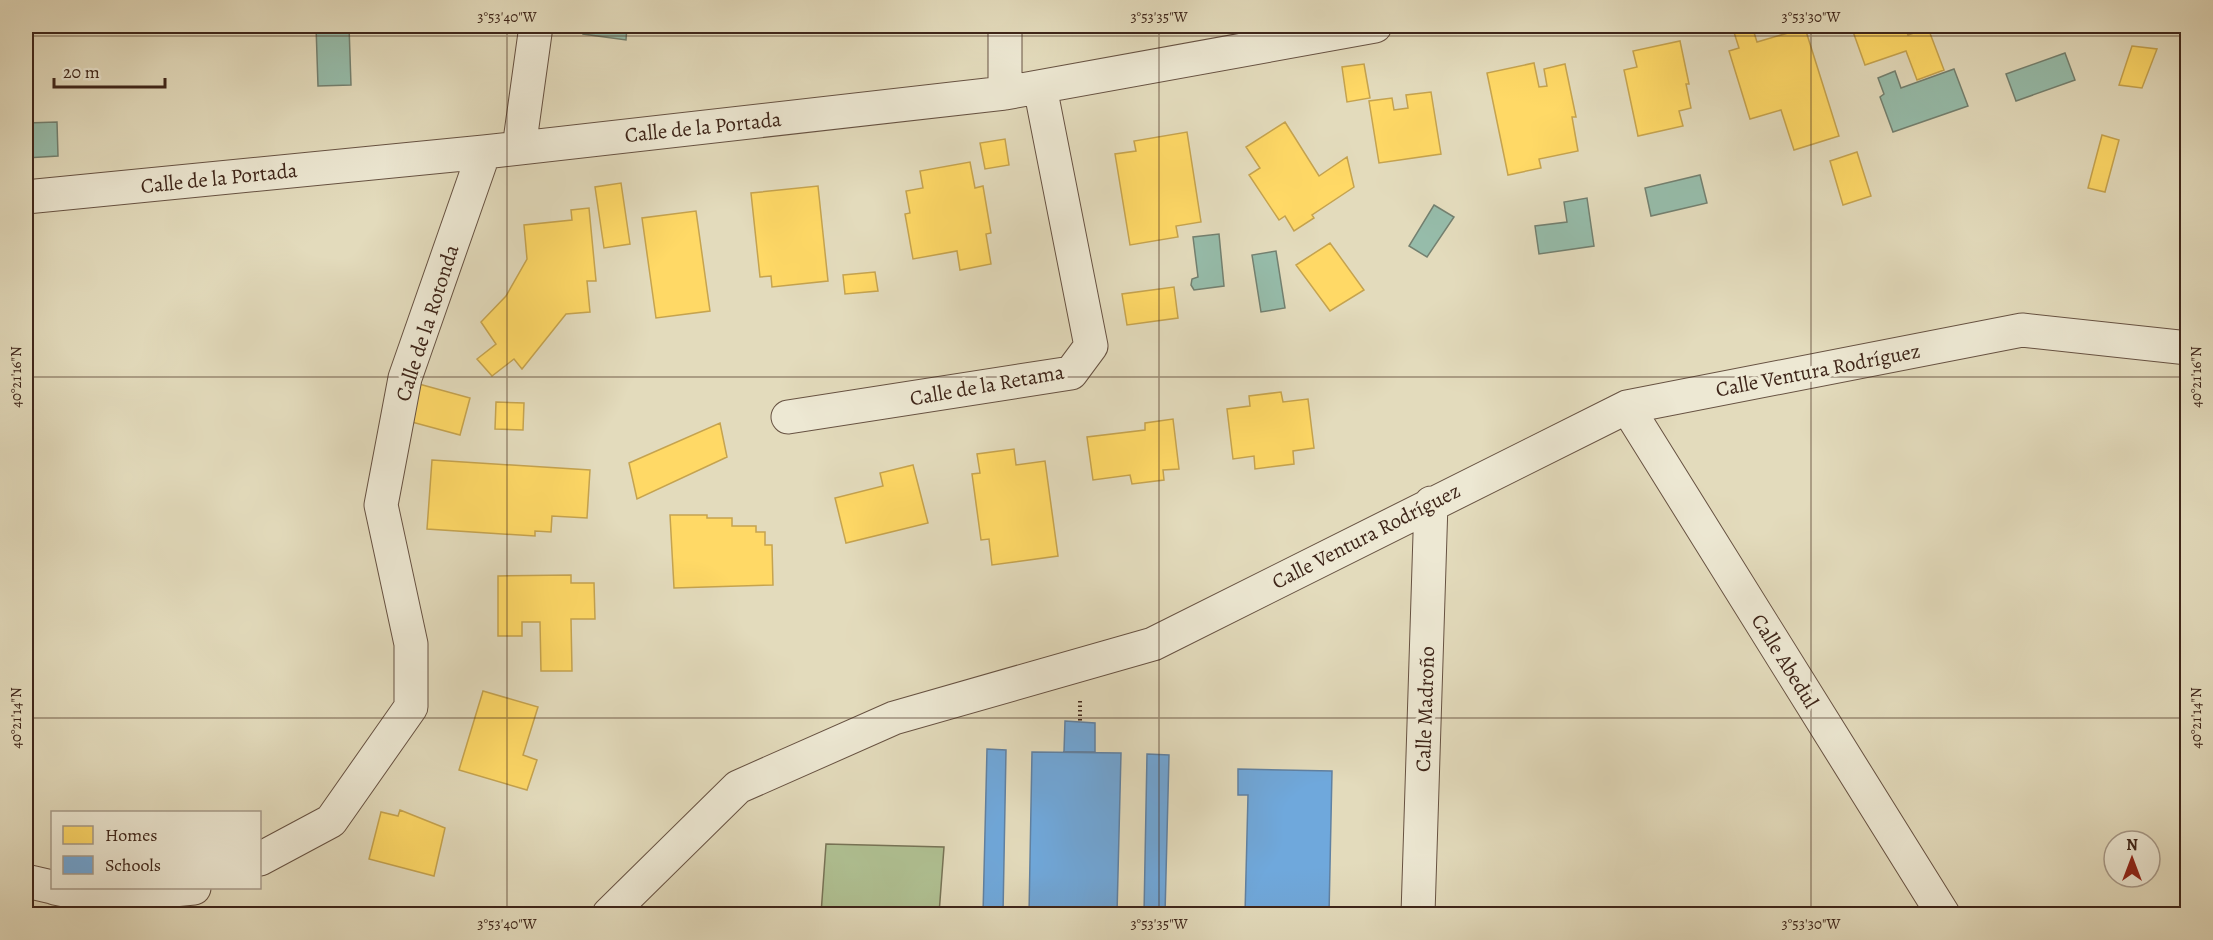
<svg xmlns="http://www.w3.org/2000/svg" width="2213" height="940" viewBox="0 0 2213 940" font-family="Alegreya,serif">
  <rect width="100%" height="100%" fill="#e3dbbc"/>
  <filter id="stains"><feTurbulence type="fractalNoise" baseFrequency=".00333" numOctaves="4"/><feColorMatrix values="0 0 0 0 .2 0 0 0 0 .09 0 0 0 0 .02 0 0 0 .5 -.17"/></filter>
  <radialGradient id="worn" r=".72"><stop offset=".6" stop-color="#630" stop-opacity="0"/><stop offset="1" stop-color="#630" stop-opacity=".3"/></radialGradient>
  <path fill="#b0c193" stroke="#777356" stroke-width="1.5" d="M826 844 944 847 939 914H821Z"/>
  <path fill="#96bcaa" stroke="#738070" stroke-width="1.5" d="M316 26H349L351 85 318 86Z
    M584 26H627L626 40 583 34Z
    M2065 53 2075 80 2016 101 2006 74Z
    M1954 69 1968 106 1893 132 1880 97 1884 94 1878 78 1895 71 1901 88Z
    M57 122 58 156 26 158V123Z
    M1700 175 1707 203 1651 216 1645 188Z
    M1587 198 1594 246 1539 254 1535 226 1567 222 1564 202Z
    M1434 205 1454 217 1427 257 1409 246Z
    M1219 234 1224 286 1194 290 1191 285 1192 279 1198 277 1193 237Z
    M1276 251 1285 308 1261 312 1252 255Z"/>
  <path fill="#ffd966" stroke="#c5a34f" stroke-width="1.5" d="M1732 26H1752L1757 42 1805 28 1839 136 1794 150 1781 110 1750 119 1729 51 1739 48Z
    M1851 26H1904L1908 35 1928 28 1944 70 1917 80 1906 51 1865 65Z
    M1680 41 1689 84H1686L1691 108 1679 111 1683 126 1638 136 1624 70 1637 67 1633 51Z
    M2132 46 2157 49 2142 88 2119 85Z
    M1534 63 1539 87 1547 86 1544 69 1565 64 1576 117H1572L1578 151 1539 159 1541 168 1508 175 1487 73Z
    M1364 64 1370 98 1347 102 1342 67Z
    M1431 92 1441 154 1379 163 1369 101 1392 98 1394 110 1408 108 1406 95Z
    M1285 122 1319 176 1347 157 1354 187 1312 215 1314 218 1294 231 1285 216 1279 220 1249 175 1260 168 1246 147Z
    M1187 132 1201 222 1176 226 1178 237 1130 245 1115 154 1136 151 1134 141Z
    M2102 135 2119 140 2105 192 2088 188Z
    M1005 139 1009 165 985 169 980 143Z
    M1857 152 1871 196 1843 205 1830 161Z
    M970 162 975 188 983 186 991 233 986 234 991 264 960 270 957 251 913 259 905 214 910 213 906 191 923 188 920 171Z
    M621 183 630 244 604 248 595 187Z
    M818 186 828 281 772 287 771 276 760 277 751 193Z
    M589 208 596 281H587L590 312 566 314 522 369 514 359 492 376 477 359 496 344 481 322 506 296 527 259 524 225 572 220 571 210Z
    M696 211 710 311 656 318 642 218Z
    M1330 243 1364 290 1330 311 1296 265Z
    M875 272 878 291 845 294 843 275Z
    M1174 287 1178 318 1127 325 1122 294Z
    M419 384 470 398 460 435 408 421Z
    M1281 392 1283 402 1308 399 1314 448 1293 451 1294 464 1255 469 1254 456 1233 459 1227 409 1250 406 1249 396Z
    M496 402 524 403 523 430 495 429Z
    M1173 419 1179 469 1163 470 1164 480 1132 484 1130 475 1093 480 1087 437 1145 430V423Z
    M720 423 727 457 637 499 629 463Z
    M1014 449 1016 465 1045 461 1058 556 992 565 989 539 981 540 972 474 980 473 977 454Z
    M432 460 590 470 587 518 552 516 551 532 535 531V536L427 529Z
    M913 465 928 523 846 543 835 498 883 486 880 473Z
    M670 515H707V518H732V526H756V532H765V545H772L773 585 674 588Z
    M571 575V583H594L595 619H571L572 671H541L540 622H522V636H498V576Z
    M483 691 538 707 523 755 537 760 527 790 459 770Z
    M400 810 445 828 434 876 369 859 381 812 398 816Z"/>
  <path fill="#6fa8dc" stroke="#6081a2" stroke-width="1.5" d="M1065 721 1095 723V752H1064Z
    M987 749 1006 750 1003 914H983Z
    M1032 752 1121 753 1117 914H1029Z
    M1147 754 1169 755 1165 914H1144Z
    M1238 769 1332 771 1329 914H1245L1248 795H1238Z"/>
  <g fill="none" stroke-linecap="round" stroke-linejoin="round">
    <defs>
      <path id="minor" d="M1005 26V93
        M519 148 536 26
        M26 197 484 152 1005 93 1375 26
        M1627 407 1943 914
        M788 417 1071 373 1091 346 1040 87
        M260 859 331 821 411 707V644L381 505 405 378 484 152
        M26 881 52 887
        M55 888 99 897 194 888
        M609 914 738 787 894 718 1153 644 1627 407 2022 330 2188 348
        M1418 914 1431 503"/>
    </defs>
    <use href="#minor" stroke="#675242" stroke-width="35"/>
    <path stroke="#3e2519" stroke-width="4" stroke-dasharray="1.5 3" stroke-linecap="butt" d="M1080 701V722"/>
    <use href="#minor" stroke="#ede8d3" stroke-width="33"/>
  </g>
  <path fill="none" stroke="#3e2519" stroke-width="1.5" stroke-opacity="0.45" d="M507 26V914M1159 26V914M1811 26V914M26 36H2188M26 377H2188M26 718H2188"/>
  <g text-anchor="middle" stroke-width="6" stroke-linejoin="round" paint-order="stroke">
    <g font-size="21" fill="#3e2519" stroke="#ede8d3">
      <text transform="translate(703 127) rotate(-6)" y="7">Calle de la Portada</text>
      <text transform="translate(219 178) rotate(-6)" y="7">Calle de la Portada</text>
      <text transform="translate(427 323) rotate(-72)" y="7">Calle de la Rotonda</text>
      <text transform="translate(1818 370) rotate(-11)" y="7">Calle Ventura Rodríguez</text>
      <text transform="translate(987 385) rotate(-10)" y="7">Calle de la Retama</text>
      <text transform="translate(1366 536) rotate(-27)" y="7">Calle Ventura Rodríguez</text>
      <text transform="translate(1785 661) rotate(58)" y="7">Calle Abedul</text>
      <text transform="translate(1425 709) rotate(-88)" y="7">Calle Madroño</text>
    </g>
  </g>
  <rect width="2213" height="940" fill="none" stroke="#e3dbbc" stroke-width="66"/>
  <rect x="51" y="811" width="210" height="78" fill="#ede8d3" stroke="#a79a89" stroke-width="1.5"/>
  <rect x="63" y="826" width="30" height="18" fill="#ffd966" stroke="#a79a89" stroke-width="1.5"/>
  <text x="105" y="841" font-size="18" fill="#3e2519">Homes</text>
  <rect x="63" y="856" width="30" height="18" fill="#6fa8dc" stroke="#a79a89" stroke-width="1.5"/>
  <text x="105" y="871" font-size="18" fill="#3e2519">Schools</text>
  <g transform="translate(2132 859)"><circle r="28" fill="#ede8d3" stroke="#a79a89" stroke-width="1.5"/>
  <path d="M0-4.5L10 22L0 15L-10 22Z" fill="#8f2418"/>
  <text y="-9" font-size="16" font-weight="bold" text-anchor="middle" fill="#3e2519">N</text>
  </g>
  <path d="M54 78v9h111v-9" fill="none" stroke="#3e2519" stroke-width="3"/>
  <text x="63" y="78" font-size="18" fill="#3e2519" stroke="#ede8d3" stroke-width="4.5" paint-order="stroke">20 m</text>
  <rect x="33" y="33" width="2147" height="874" fill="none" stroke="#3e2519" stroke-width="2"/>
  <g font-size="15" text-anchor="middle" fill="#3e2519">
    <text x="507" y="22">3°53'40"W</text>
    <text x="1159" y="22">3°53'35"W</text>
    <text x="1811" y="22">3°53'30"W</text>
    <text transform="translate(16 377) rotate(-90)" y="5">40°21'16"N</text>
    <text transform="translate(2196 377) rotate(-90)" y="5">40°21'16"N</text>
    <text transform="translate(16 718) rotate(-90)" y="5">40°21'14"N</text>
    <text transform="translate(2196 718) rotate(-90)" y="5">40°21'14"N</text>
    <text x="507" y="929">3°53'40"W</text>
    <text x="1159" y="929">3°53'35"W</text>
    <text x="1811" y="929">3°53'30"W</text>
  </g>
  <rect width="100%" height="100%" filter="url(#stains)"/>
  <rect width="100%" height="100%" fill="url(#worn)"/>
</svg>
